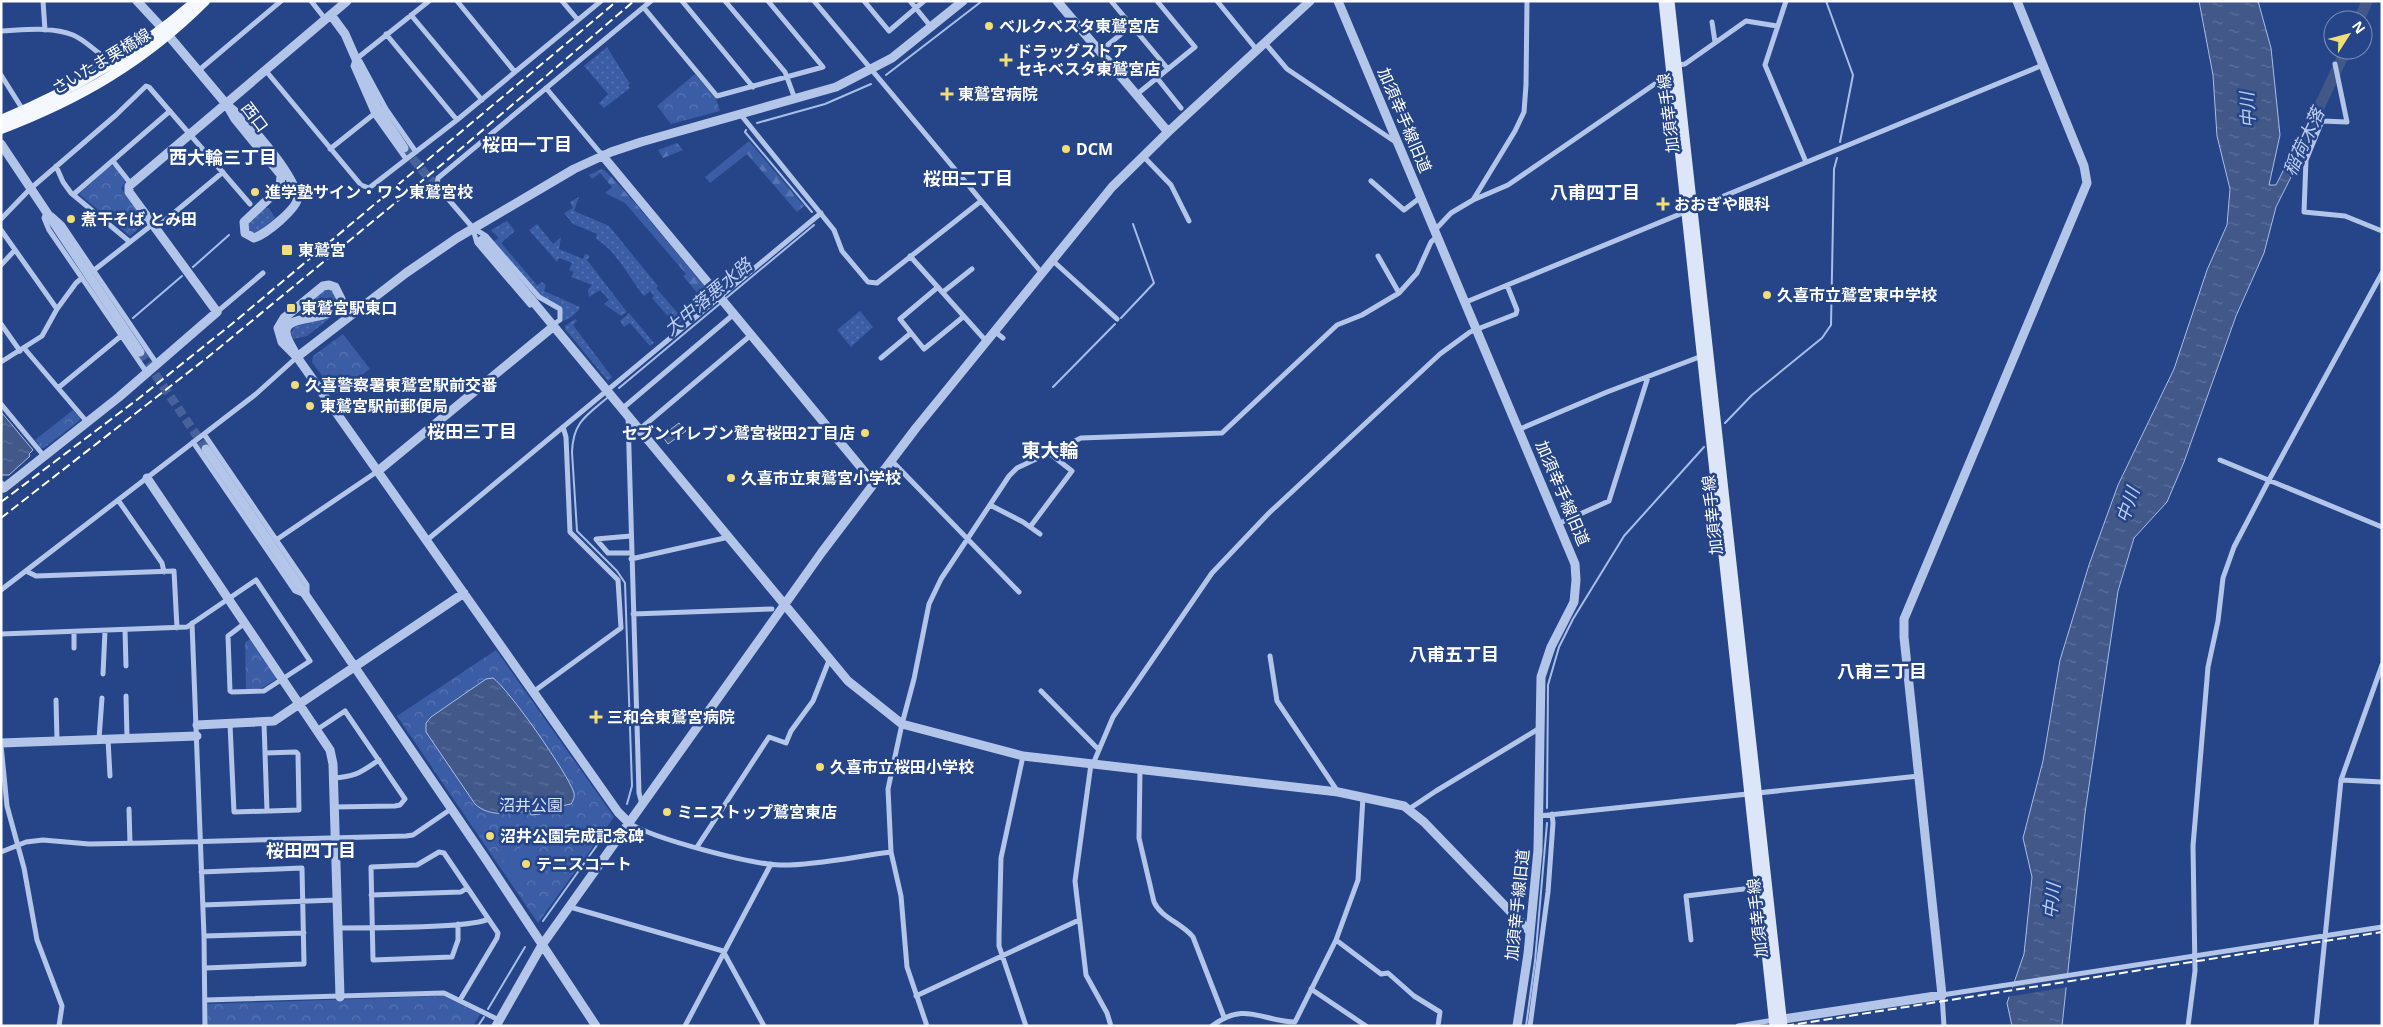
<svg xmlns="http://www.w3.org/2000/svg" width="2383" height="1027" viewBox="0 0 2383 1027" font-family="'Noto Sans','Noto Sans JP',sans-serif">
  <defs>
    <pattern id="grass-dots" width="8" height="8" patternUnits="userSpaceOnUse" patternTransform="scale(1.25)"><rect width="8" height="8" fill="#3b5da5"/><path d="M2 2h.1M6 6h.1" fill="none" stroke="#5875b2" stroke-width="1.8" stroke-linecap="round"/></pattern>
    <pattern id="forest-firs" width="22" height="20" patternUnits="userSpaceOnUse" patternTransform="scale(1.25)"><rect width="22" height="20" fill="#3b5da5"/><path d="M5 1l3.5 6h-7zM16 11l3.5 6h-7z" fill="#5875b2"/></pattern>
    <pattern id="park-crowns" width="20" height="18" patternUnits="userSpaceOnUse" patternTransform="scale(1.25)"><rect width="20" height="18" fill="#3b5da5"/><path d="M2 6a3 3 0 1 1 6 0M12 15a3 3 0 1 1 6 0" fill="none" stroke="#5875b2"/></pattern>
    <pattern id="water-ripples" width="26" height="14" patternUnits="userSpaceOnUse" patternTransform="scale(1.25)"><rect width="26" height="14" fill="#425889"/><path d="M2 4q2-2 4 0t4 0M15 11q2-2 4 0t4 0" fill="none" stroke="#5e719b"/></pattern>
  </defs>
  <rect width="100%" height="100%" fill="#264588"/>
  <path fill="url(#grass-dots)" d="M607 47 630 84 628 85 630 88 604 108 599 103 608 94 584 66Z
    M579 197 574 211 609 226 658 286 656 288 683 319 676 326 652 298 654 296 650 291 644 296C628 277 618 252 596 239L597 234 573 224 564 213 573 208 570 202Z
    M264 208H269L275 218 259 232 252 233 249 229V223Z
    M507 221 515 231 501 243 537 285 542 282 546 285 544 291 580 307C579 312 568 320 563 321L562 309C555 302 545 301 538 294L494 241 499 238 491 230Z
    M537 224 553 244 561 237 559 249 583 259 585 254 590 256 587 260 627 312 621 316 604 304 609 300 600 290 589 297 588 290 592 285 571 277 574 272 569 270 572 263 559 258 557 262 529 230Z
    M327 289 332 290 337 298 335 305 322 311 311 300Z
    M345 301 348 304 307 336 293 339 291 334 295 325C313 320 337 321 345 301Z
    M860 311 873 327 851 347 837 330Z
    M629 313 654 343 650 346 630 323 624 327 620 321Z
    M575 319 577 321 573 325 612 377 608 381 565 329V326Z"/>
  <path fill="url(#forest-firs)" d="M749 141 804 206 797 212 747 154 710 183 705 177Z
    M677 143 683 150 663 158 658 150Z
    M602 169C613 173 697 278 712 295L713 300 704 307 702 306 705 302 683 276 686 274 625 203 605 193 612 187 600 173 592 179 589 175Z"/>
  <path fill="url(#park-crowns)" d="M695 74 716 99 720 111 671 124 657 106Z
    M110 166H115L126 181 121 188 146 222 130 236 79 194Z
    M343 334 370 369 336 394 312 362 313 356Z
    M73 410 80 418 79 421 44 448H41L35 440Z
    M251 638 276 675V679L262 688 246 689 245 643Z
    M496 650 614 817 538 923 397 716Z
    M444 996 480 1014 473 1026H207L208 1004Z"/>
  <path fill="#3b5da5" d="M61 422 66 428 44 446 39 440Z
    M530 841 549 867 521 886 503 860Z"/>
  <path fill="url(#water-ripples)" stroke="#a7bee9" d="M2199 1H2258L2271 48 2280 135 2269 185H2276L2301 135 2309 141 2276 207 2264 253 2236 316 2184 462 2167 502 2134 538 2118 591 2085 813 2062 1026H2012L2007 1003 2024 954 2032 877 2023 838 2043 761 2060 660 2089 565 2118 485 2174 369 2207 270 2227 225 2230 189 2217 136 2213 75Z
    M2 413 33 450 29 454 30 456 9 475H1Z
    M679 423 686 431 668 444 662 436Z
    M493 678C508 688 569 775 574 793 575 797 573 801 571 804L540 810V814L531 815 530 811C511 813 490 818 475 804L426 732V723L431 717 486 679Z"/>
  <path fill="#264588" d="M2069 978 2068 987 2007 997 2010 988Z"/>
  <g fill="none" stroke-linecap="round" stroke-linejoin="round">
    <path stroke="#a7bee9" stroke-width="2" d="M1826 1 1853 75 1840 142
      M886 75 982 1
      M757 123 825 104 871 84
      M746 130 745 132 812 212
      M193 267 229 235
      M725 299 814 225
      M133 318 182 276
      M1121 318 1154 283 1133 224
      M1053 387 1115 324
      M619 388 722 302
      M607 398C586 416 573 422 572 452L577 531 617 571 625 583 632 786 627 804
      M1725 423 1752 395 1822 338 1831 325 1834 169 1837 158
      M1547 808 1548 685 1559 647 1573 619 1624 536 1704 447
      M543 921 605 834
      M488 1009 525 947
      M478 1026 484 1017
      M1526 1026 1535 961 1547 823"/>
    <path stroke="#425889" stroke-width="11" d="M2359 20 2367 1
      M2299 150 2346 50"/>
    <path stroke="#47619a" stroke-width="9" stroke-dasharray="9 4.5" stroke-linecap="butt" d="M404 148 442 194
      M140 352 206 449"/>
    <path stroke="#b3c5e9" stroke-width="5" d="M43 1 45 30
      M311 1 326 20
      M457 1 515 72
      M562 1 578 20
      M682 1 753 87
      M725 1 785 72 795 99
      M814 1 1041 272
      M864 1 889 31 924 1
      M910 1 932 28
      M1111 1 1168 69
      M1217 1 1257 50
      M1786 1 1765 65 1806 162
      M644 8 717 96 823 67 768 1
      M411 15 482 100
      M1712 22 1715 42
      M1 31C24 30 51 26 73 35 83 39 93 49 103 56
      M386 34 457 120
      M1265 43 1287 69 1397 143
      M1099 52 1131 26
      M360 61 386 109 416 152
      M2335 64 2347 122 2322 121 2306 160 2304 212 2345 216 2382 231
      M1678 65 1685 64 1746 21 1777 26
      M198 71 281 1
      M266 71 361 185 369 188 457 120 601 1
      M1 75 23 110
      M1157 78 1181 108
      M546 88 602 155
      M1136 95 1195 47 1157 1
      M741 115 834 230 842 251 868 282 877 283 981 201
      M330 149 374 114
      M1143 156 1171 185 1189 221
      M406 159 374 114 353 66 355 60 429 1
      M113 161 131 184
      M56 166 63 182 71 193 130 242
      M1371 181 1404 210 1421 197
      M74 194 170 111
      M1473 200 1515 131 1524 112 1526 85 1527 1
      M1 219 30 189 116 115 146 86 149 87 250 204
      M156 228 223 172
      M473 229 477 243 530 305
      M1 230 57 309
      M1435 230 1451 213 1473 200 1508 185 1662 79 1672 76
      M910 256 986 341
      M1378 256 1399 293
      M1052 260 1117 319
      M1 265 15 250
      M93 271 153 224
      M938 287 900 319 924 349 963 317
      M943 292 972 269
      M1466 302 2043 65
      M217 312 263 273
      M1 324 20 351
      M552 325 560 320V309L539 297 486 236 473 228 437 186 438 178 651 1
      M994 331 1003 338
      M24 348 87 422
      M881 358 911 333
      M1 362 42 336 57 309 76 283 82 278
      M147 373 49 230 44 218 46 213 52 215 62 224 157 364
      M58 388 121 336
      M1 404 44 456
      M623 408 734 314
      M628 416 639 793 642 804
      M640 429 751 335
      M1520 429 1607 392 1702 356
      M193 442 295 591 307 596V585L204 434
      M891 460 1019 592
      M2220 460 2382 527
      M118 500 162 563 164 572
      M990 505 1023 522 1040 534
      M1560 523 1609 501 1648 377
      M1030 527 1072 471 1049 453
      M631 536 596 539 608 553H631
      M276 540 378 471
      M427 540 821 213
      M631 559 729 537
      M26 571 36 576 174 571 177 628
      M1 590 256 394 297 357
      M633 614 772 609
      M192 623 204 936 205 1026
      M125 630 126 666
      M1 634 187 627 256 580 310 661 264 691 232 692 230 691 228 636 245 623
      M74 648V632
      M1270 656 1277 701 1338 792
      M103 674 105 631
      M1041 691 1098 749
      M533 692 621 628 618 580 570 532 566 437 563 427
      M126 696 127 738
      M56 700 57 740
      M264 723 267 811
      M230 724 234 812 299 810 298 754 296 752 265 753
      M318 729 345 711 405 799 400 805 395 806 334 807
      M99 739 102 698
      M108 739 110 776
      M1 745 7 806 24 868 37 940 62 1006 59 1026
      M1023 756 1001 858 999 936V946L1026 1026
      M1091 764 1075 881 1086 975 1107 1013 1111 1026
      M1093 764 1113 717 1212 573 1269 513 1440 354 1470 332 1516 314 1517 310 1507 285
      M1140 769 1139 838 1154 902C1161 918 1182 923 1193 937L1224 1017
      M333 778C356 777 361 772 379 760
      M2341 780 2382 782
      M129 809 130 843
      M1409 809 1436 791 1540 728
      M1539 816 1919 776
      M629 823C654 839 750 864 780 865 812 866 858 856 891 852
      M697 847 769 737 786 743 791 731 813 701 830 658
      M1 852 26 842 43 840 89 844 148 843 406 836 413 835 451 809
      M201 872 302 868 304 964 205 968
      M371 895 461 892 467 888
      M203 905 337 900
      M570 907 723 951 764 1026
      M458 924V940L452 957 373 960 371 867 417 865 439 852 444 853 498 933 497 938 460 1000
      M338 928C363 928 473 928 488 919
      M204 936 304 933
      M1336 940 1381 974 1388 973 1414 996 1440 1012 1438 1026
      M1691 940 1686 896 1760 887
      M1311 989 1366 1026
      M916 996 1079 920
      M206 1000 444 993 499 1020
      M685 1026 771 864
      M927 1026 907 967 901 896 891 852 888 789 902 724 914 679 929 604 941 579 1009 476 1017 468 1081 438 1222 433 1337 325 1362 315 1399 293 1417 273 1431 242 1438 236
      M1212 1026C1245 1001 1261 1021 1295 1022L1336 940 1358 880 1363 797
      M1530 1026 1548 892 1553 823 1552 814
      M1738 1026 1774 1020
      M1944 1026 1942 995 2382 927
      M2188 1026 2195 971 2193 846 2208 667 2218 621 2223 578 2234 547 2269 480 2382 273
      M2316 1026 2341 780 2382 665"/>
    <path stroke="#b3c5e9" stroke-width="9" d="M137 1 163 29 227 105 235 119 281 175 280 188 244 222 245 233 254 238C266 234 297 209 298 197 291 170 249 122 227 105
      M1057 1 1168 132
      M1338 1 1575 564 1576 580 1574 602 1551 647 1541 677 1538 850 1528 954 1517 1026
      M331 15 345 34 377 107 404 148
      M1 144 140 352
      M602 155 873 482
      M482 240 848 681 902 724 1023 756 1338 792 1404 806 1424 822 1530 932
      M297 357C294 349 286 340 286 332 285 312 336 325 341 299L335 287 329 285 323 286 284 318 278 328 282 342 297 357 618 812 629 823
      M297 357 406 273 457 238 574 169 611 152 641 142 836 87 892 58 963 1
      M206 449 485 858 596 1026
      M378 471 554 326
      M147 478 330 750 333 764 340 997
      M1 485 4 488 119 397 217 312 129 192V186L347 1
      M197 725 274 721 464 593
      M1 743 197 736
      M1777 1020 1942 995 1904 637V619L2087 183 2084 166 2017 1
      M496 1026 542 945 822 552 916 428 1112 187 1168 132 1310 1"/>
    <path stroke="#dde5f8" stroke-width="9" d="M1663 1 1774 1026
      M1670 1 1783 1026"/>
    <path stroke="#f5f8fe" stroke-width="10" d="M1 120C71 91 139 51 196 1
      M1 129C80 99 145 61 205 1"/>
    <path stroke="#fff" stroke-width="2" stroke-dasharray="9 4" stroke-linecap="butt" d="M1 502 138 399 233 323 617 1
      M1 518 208 357 457 152 634 1
      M1785 1026 2382 932"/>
  </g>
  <g fill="#f2de78" stroke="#264588" stroke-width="2">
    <circle cx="989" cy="26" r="5"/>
    <path d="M1003.5 52.5h5v5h5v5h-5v5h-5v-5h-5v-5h5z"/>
    <path d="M944.5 86.5h5v5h5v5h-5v5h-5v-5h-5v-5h5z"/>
    <circle cx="1066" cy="149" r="5"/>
    <circle cx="255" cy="192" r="5"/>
    <path d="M1660.5 196.5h5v5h5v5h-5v5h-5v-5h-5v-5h5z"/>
    <circle cx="71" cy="219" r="5"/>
    <rect x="281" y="244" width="12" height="12" rx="2.5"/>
    <circle cx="1767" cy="295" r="5"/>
    <rect x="286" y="303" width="10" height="10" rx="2.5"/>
    <circle cx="295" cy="385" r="5"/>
    <circle cx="310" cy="406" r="5"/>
    <circle cx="865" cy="433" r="5"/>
    <circle cx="731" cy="478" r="5"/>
    <path d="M593.5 709.5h5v5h5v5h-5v5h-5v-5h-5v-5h5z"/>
    <circle cx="820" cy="767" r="5"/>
    <circle cx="667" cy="812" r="5"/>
    <circle cx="490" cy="836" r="5"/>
    <circle cx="526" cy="864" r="5"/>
  </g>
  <g text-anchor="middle" stroke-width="5" stroke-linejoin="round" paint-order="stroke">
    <g font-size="16" font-weight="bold" fill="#fff" stroke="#264588" text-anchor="start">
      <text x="999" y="32">ベルクベスタ東鷲宮店</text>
      <text x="1016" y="57">ドラッグストア<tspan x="1016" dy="18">セキベスタ東鷲宮店</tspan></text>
      <text x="958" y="100">東鷲宮病院</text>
      <text x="1076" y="155">DCM</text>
      <text x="265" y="198">進学塾サイン・ワン東鷲宮校</text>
      <text x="1674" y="210">おおぎや眼科</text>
      <text x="81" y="225">煮干そば とみ田</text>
      <text x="298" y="256">東鷲宮</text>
      <text x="1777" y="301">久喜市立鷲宮東中学校</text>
      <text x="301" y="314">東鷲宮駅東口</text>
      <text x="305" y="391">久喜警察署東鷲宮駅前交番</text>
      <text x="320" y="412">東鷲宮駅前郵便局</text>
      <text x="855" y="439" text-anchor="end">セブンイレブン鷲宮桜田2丁目店</text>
      <text x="741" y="484">久喜市立東鷲宮小学校</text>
      <text x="607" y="723">三和会東鷲宮病院</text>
      <text x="830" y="773">久喜市立桜田小学校</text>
      <text x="677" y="818">ミニストップ鷲宮東店</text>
      <text x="500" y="842">沼井公園完成記念碑</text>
      <text x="536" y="870">テニスコート</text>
    </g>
    <g font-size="16" fill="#fff" stroke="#264588">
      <text transform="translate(101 61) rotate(-31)" y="6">さいたま栗橋線</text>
      <text transform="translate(1668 113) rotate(-97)" y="6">加須幸手線</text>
      <text transform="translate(255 117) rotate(53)" y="6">西口</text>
      <text transform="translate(1405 120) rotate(67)" y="6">加須幸手線旧道</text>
      <text transform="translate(1563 493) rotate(67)" y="6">加須幸手線旧道</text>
      <text transform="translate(1712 515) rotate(-96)" y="6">加須幸手線</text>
      <text transform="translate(1517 905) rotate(-84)" y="6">加須幸手線旧道</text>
      <text transform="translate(1757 918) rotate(-96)" y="6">加須幸手線</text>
    </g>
    <g font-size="16" fill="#d7e1f7" stroke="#264588">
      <text x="531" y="811">沼井公園</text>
    </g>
    <g font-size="18" font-style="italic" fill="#becff0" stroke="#264588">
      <text transform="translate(2248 110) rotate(-93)" y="6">中川</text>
      <text transform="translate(2304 142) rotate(-65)" y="6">稲荷木落</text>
      <text transform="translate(708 297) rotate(-40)" y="6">大中落悪水路</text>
      <text transform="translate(2128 505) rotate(-71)" y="6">中川</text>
      <text transform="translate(2052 901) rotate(-84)" y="6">中川</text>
    </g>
    <g font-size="18" font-weight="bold" fill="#fff" stroke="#264588">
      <text x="527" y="151">桜田一丁目</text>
      <text x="223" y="164">西大輪三丁目</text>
      <text x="968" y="185">桜田二丁目</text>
      <text x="1595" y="199">八甫四丁目</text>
      <text x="472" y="438">桜田三丁目</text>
      <text x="1454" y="661">八甫五丁目</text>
      <text x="1882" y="678">八甫三丁目</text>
      <text x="311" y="857">桜田四丁目</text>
    </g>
    <g font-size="19" font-weight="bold" fill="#fff" stroke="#264588">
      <text x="1050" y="457">東大輪</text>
    </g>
  </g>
  <rect width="2383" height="1027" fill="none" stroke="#ffffff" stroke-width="5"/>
  <g transform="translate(2348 35) rotate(54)"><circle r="24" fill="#264588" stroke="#7d8fb8"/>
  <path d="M0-4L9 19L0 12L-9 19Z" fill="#f2de78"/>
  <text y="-8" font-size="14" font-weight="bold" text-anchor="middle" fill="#ffffff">N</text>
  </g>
</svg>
